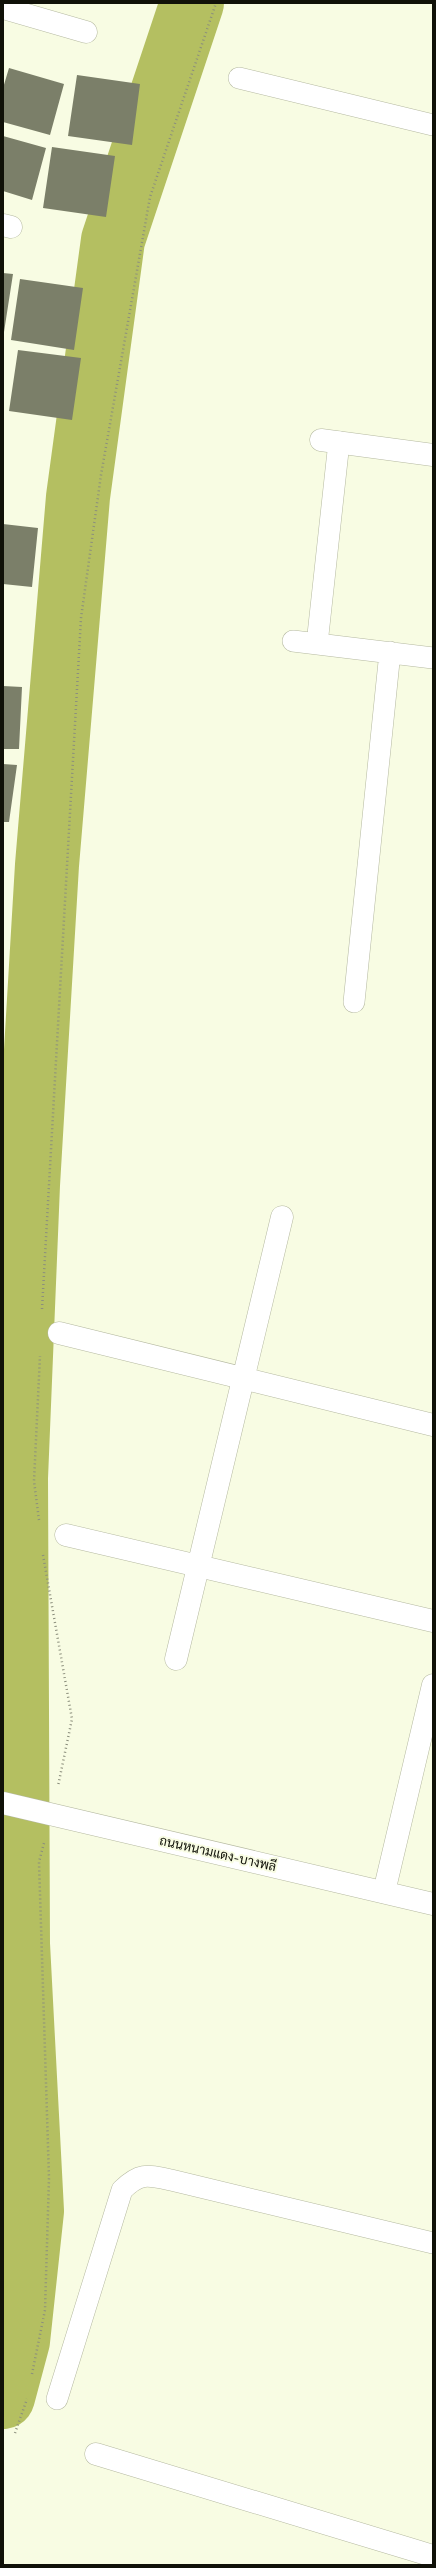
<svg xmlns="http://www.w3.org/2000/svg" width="436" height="2568" viewBox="0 0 436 2568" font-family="'Space Grotesk',Sarabun,sans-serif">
  <rect width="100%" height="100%" fill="#f8fce3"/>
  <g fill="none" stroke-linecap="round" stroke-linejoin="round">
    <path stroke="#b4bf61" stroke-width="64" d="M3 2397 18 2341 32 2211 18 1944 16 1478 28 1185 47 865 78 497 113 240 192 3"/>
  </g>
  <path fill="#7b7f69" d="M9 68 64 84 50 135 3 122V88Z
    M77 75 140 84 132 145 68 136Z
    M3 136 46 148 32 200 3 191Z
    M52 147 115 156 106 217 43 208Z
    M3 273 13 274 4 332H3Z
    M20 279 83 288 74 350 11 340Z
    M18 350 81 358 72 420 9 411Z
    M3 524 38 528 32 587 3 584Z
    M3 686 22 687 19 749H3Z
    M3 764 17 765 9 822H3Z"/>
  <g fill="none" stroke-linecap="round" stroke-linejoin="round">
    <defs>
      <path id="service" d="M239 78 433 125
        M293 641 433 658
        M317 644 339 442
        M354 1002 390 652
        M57 2399 122 2190C140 2172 148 2175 171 2180L433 2243"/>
      <path id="minor" d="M3 8 86 32
        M3 225 11 227
        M321 440 433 455
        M59 1333 433 1425
        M66 1535 433 1621
        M176 1659 282 1217
        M384 1892 433 1685
        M96 2454 433 2556"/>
      <path id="secondary" d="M3 1803 433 1904"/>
    </defs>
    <use href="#service" stroke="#b5b9a1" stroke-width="22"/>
    <use href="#minor" stroke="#b5b9a1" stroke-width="23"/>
    <use href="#secondary" stroke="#b5b9a1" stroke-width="23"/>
    <path stroke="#8c8f7d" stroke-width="2.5" stroke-dasharray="1 3" stroke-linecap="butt" d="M42 1309 81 618 101 475 150 197 216 3
      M39 1520 34 1481 40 1356
      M43 1555 72 1719 58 1786
      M32 2374 45 2310 49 2178 39 1862 44 1843
      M15 2433 27 2399"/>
    <use href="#service" stroke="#fff" stroke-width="21"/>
    <use href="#minor" stroke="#fff" stroke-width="22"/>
    <use href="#secondary" stroke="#fff" stroke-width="22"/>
  </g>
  <g text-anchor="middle" stroke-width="4" stroke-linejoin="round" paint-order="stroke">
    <g font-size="13" fill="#101108" stroke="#f8fce3">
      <text transform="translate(218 1853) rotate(13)" y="5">ถนนหนามแดง-บางพลี</text>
    </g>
  </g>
  <rect width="436" height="2568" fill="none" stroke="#101108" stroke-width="8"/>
</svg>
